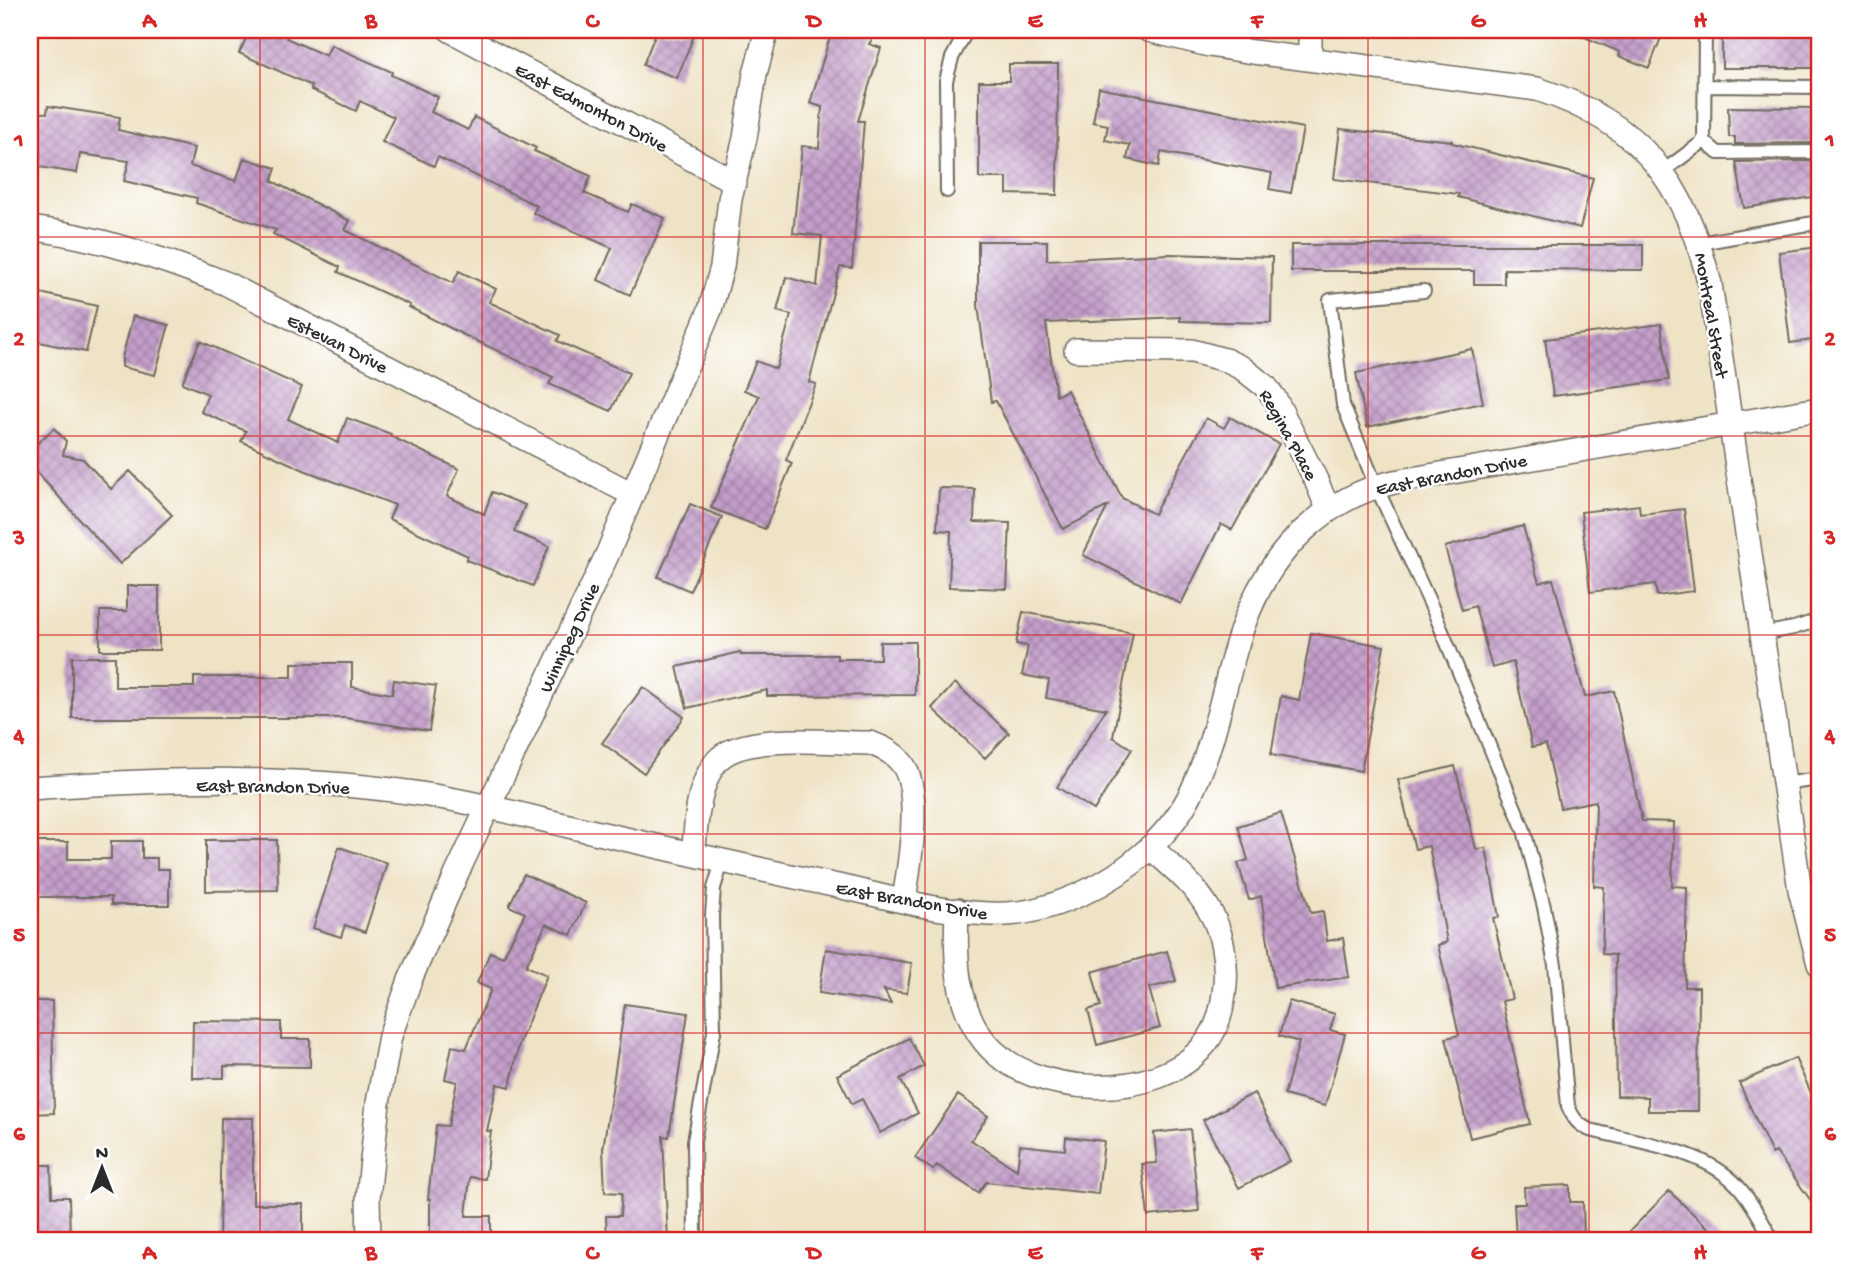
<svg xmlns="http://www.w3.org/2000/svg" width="1849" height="1270" viewBox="0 0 1849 1270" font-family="'Gochi Hand',sans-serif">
  <defs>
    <pattern id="building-cross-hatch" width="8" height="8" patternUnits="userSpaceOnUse" patternTransform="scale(1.75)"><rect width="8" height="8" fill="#c49eca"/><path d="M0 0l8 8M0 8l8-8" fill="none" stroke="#9f81a4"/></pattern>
  </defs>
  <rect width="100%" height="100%" fill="#fff"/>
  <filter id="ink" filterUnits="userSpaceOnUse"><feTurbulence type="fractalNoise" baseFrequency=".0143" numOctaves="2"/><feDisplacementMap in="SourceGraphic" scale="14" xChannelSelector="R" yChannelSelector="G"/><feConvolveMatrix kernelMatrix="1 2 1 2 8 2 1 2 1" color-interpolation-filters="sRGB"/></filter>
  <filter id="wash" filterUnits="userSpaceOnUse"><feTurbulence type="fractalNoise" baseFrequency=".00686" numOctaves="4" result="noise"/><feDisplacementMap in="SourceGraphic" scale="28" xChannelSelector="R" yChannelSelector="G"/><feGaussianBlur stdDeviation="1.57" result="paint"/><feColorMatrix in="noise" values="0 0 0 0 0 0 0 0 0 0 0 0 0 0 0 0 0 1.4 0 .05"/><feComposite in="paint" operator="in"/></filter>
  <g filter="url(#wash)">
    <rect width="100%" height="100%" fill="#efe3c6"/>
    <g id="blocks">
      <path fill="url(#building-cross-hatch)" d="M250 30H289L286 38 326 56 331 45 392 72 391 75 438 97 431 112 468 130 474 117 536 148 534 151 591 176 584 193 628 212 632 204 665 218 630 295 598 280 612 248 533 213 537 206 438 157 434 166 382 142 394 117 360 101 356 111 311 90 312 86 239 53Z
        M657 30H696L677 78 643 65Z
        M832 30H878L869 44 881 48 858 121H864L852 268 840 267 809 382 816 384 786 460 792 463 765 529 711 508 759 396 744 390 756 361 776 369 791 315 777 311 786 277 817 286 822 236 793 233 802 146 819 148 822 107 810 103Z
        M1568 30H1664L1649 68 1619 56 1620 52Z
        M1722 30H1819V68H1722Z
        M1009 64H1058L1057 195 1007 194V178H979V81H1009Z
        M1099 88 1303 128 1291 193 1269 189 1272 173 1161 152 1159 166 1127 159 1130 145 1105 140 1108 125 1093 122Z
        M48 106 120 117 118 130 194 148 190 166 236 181 244 158 276 168 272 181 350 221 345 230 453 283 459 271 496 289 489 302 560 335 557 341 629 373 611 411 549 384 553 377 464 335 409 307 410 305 338 272 340 267 273 234 276 230 196 203 197 198 124 181 129 161 80 154 77 173 39 167V162H30V112L47 113Z
        M1728 107 1819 108V143L1735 144V137H1729Z
        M1340 129 1452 141V143L1593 178 1580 228 1458 197 1459 194 1334 179Z
        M1819 161V196L1744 208 1736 162Z
        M978 241H1047V260L1169 254 1272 257 1271 323 1180 321V317L1046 323 1056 396 1067 390 1122 498 1154 514 1206 418 1224 428 1230 417 1279 444 1232 530 1221 524 1181 604 1083 555 1108 506 1063 529 996 401 991 402 978 305Z
        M1291 245H1643V270L1504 269V284H1474V271H1291Z
        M1819 247V339L1790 343 1779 252Z
        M36 292 97 306 86 352 30 340V319Z
        M133 316 169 325 155 375 122 367V358Z
        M1661 324 1669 380 1553 396 1545 339Z
        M200 341 302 387 288 419 338 443 347 418 391 434 390 436 459 469 447 496 484 514 492 492 525 505 514 532 549 546 533 586 466 560 468 556 389 519 395 505 304 470 241 441 246 431 201 412 208 394 182 383Z
        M1472 349 1483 403 1367 427 1356 373Z
        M54 428 66 441 63 455 83 459 111 489 130 471 172 515 120 564 30 465V450Z
        M939 488 975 489 974 522 1010 523 1007 589 949 587 951 531 937 530Z
        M690 504 722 517 690 591 658 577Z
        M1639 505 1640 514 1684 509 1694 591 1657 596 1655 584 1590 592 1581 512Z
        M1523 526 1539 583 1553 579 1585 697 1614 691 1642 821 1674 822 1672 886 1687 887 1685 987H1699L1698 1111H1648V1097L1617 1096 1615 955 1602 954 1604 887 1594 886 1596 801 1560 808 1546 744 1532 747 1513 662 1492 668 1475 606 1462 610 1445 547Z
        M127 586H159V650H100V611H127Z
        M1023 612 1133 633 1113 737 1132 749 1094 810 1057 787 1106 709 1046 698 1049 680 1022 675 1028 646 1016 644Z
        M1311 633 1384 646 1361 771 1271 755 1281 696 1299 700Z
        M880 642H915V695L767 696V690L687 708 677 667 740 652 741 655H837V659H880Z
        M72 657H115V687H194V677H292V663H352V687L392 694 394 680 436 686 429 731 346 718H72Z
        M955 683 1009 733 985 758 932 708Z
        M643 687 684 717 644 773 602 743Z
        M1455 766 1476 849 1486 848 1499 917 1493 918 1512 999 1502 1001 1530 1124 1470 1138 1446 1038 1459 1035 1438 945 1447 942 1429 846 1415 849 1398 780Z
        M1281 813 1311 913 1323 911 1327 941 1343 938 1349 977 1275 988 1261 896 1249 900 1238 863 1248 860 1238 826Z
        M206 840H277L278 890 206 891Z
        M111 841H142V858H157V869H169V905H111V897H30V842H68V859H111Z
        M339 847 387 863 365 932 345 925 341 937 313 928Z
        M524 874 586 903 571 935 546 924 526 966 547 975 519 1044 510 1087 497 1084 487 1131H491L485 1179 470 1177 466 1216H491V1240H430V1199H428L436 1125 448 1126 457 1082 445 1079 452 1046 466 1049 491 989 477 983 490 952 503 957 525 913 509 906Z
        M826 949 912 963 907 993 884 990 891 1004 819 993Z
        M1167 951 1176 981 1149 988 1160 1028 1097 1045 1088 1010 1101 1006 1092 972Z
        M30 1001H52L54 1113 30 1114Z
        M1289 1001 1335 1014 1330 1030 1345 1034 1325 1106 1284 1095 1299 1042 1279 1036Z
        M625 1004 688 1013 669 1137 663 1136 668 1240H607L606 1216H620L622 1193 605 1192 603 1149Z
        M193 1021 281 1022V1039H310V1067L224 1066V1078H192Z
        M909 1038 924 1066 900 1079 918 1113 880 1133 862 1099 852 1104 837 1075Z
        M1795 1058 1819 1110V1212L1776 1152 1772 1154 1739 1083Z
        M1254 1093 1290 1161 1239 1188 1203 1120Z
        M958 1095 988 1116 971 1140 1017 1170 1020 1145 1065 1150 1066 1137 1104 1141 1098 1194 986 1182 978 1193 937 1165 933 1170 915 1158Z
        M221 1118H253V1204H303V1240H219Z
        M1190 1129 1199 1211 1148 1216 1142 1164 1157 1163 1154 1133Z
        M30 1165H51L52 1197H69L70 1240H44V1236H30Z
        M1570 1185V1202H1583L1584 1240H1516L1514 1204H1525L1524 1187Z
        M1669 1191 1721 1240H1621Z"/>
    </g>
  </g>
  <g filter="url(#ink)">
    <use href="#blocks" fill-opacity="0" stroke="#706b61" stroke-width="2"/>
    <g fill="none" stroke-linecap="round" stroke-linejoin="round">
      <defs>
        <path id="service" d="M1705 30 1704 141 1718 153 1819 152
          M1705 86 1819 87
          M1662 172 1704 141
          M947 191 946 81 952 58 967 30
          M1700 243 1819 222
          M1424 291 1330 300 1343 405 1376 486 1435 614 1524 830 1544 907 1555 965 1568 1106C1573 1118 1578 1125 1590 1130 1637 1142 1703 1149 1737 1185 1752 1201 1762 1222 1773 1240
          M1761 634 1794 628 1819 620
          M1784 784 1819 779
          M695 1240 694 1141 714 1032 712 915 714 888 722 862"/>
        <path id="minor" d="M450 30 735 182
          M1148 30 1209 45 1253 52 1537 89C1642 123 1683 180 1710 284L1800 890 1819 964
          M1310 59V30
          M30 228C98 237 161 258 225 283L632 494
          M1076 350 1192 351 1225 360 1242 368 1266 387 1275 399 1316 480 1328 509
          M30 788C164 779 301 774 434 796 482 804 530 817 577 828 664 848 751 868 838 886 892 898 950 916 1006 914 1032 913 1059 904 1083 893 1128 873 1173 833 1193 789 1234 699 1225 605 1303 531 1330 506 1358 490 1394 482L1819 409
          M693 854C696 832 696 806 704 785 707 776 713 764 721 757 750 733 832 743 870 743 884 748 897 754 905 768 921 798 909 868 904 900
          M957 910C955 955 955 1005 985 1042 1031 1099 1159 1103 1205 1044 1219 1027 1223 1006 1225 985 1227 959 1222 930 1208 908 1194 884 1170 865 1150 847
          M369 1240 368 1198 378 1103 390 1036 410 980 457 873 607 555 710 310 722 267 730 199 745 138 755 74 767 30"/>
      </defs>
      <use href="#service" stroke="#706b61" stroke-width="16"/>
      <use href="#minor" stroke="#706b61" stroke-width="26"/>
      <use href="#service" stroke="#fff" stroke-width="12"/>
      <use href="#minor" stroke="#fff" stroke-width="23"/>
    </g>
  </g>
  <path fill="none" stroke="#d62828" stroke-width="2" stroke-opacity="0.55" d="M260 30V1240M482 30V1240M703 30V1240M925 30V1240M1146 30V1240M1368 30V1240M1589 30V1240M30 237H1819M30 436H1819M30 635H1819M30 834H1819M30 1033H1819"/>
  <g text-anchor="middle" stroke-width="5" stroke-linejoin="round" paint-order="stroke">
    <g font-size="19" fill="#2b2b2b" stroke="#fff">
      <text transform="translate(592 106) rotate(28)" y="7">East Edmonton Drive</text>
      <text transform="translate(1713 315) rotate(80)" y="7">Montreal Street</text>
      <text transform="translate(338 342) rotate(27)" y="7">Estevan Drive</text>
      <text transform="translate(1290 434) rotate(61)" y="7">Regina Place</text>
      <text transform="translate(1451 473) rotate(-11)" y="7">East Brandon Drive</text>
      <text transform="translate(568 637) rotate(-65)" y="7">Winnipeg Drive</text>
      <text transform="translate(273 785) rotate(1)" y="7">East Brandon Drive</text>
      <text transform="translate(912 899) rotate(10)" y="7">East Brandon Drive</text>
    </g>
  </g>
  <rect width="1849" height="1270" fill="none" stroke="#fff" stroke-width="77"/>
  <g transform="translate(102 1168)" stroke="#ffffff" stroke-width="5" paint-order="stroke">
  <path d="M0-5L12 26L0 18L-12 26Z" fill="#2b2b2b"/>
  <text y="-10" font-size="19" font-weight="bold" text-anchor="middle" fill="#2b2b2b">N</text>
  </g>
  <rect x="38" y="38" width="1773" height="1194" fill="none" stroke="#d62828" stroke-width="2.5"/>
  <g font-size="23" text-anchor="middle" font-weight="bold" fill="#d62828">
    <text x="149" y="27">A</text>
    <text x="371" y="27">B</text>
    <text x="592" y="27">C</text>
    <text x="814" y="27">D</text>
    <text x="1035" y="27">E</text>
    <text x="1257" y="27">F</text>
    <text x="1478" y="27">G</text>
    <text x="1700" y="27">H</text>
    <text x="19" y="146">1</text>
    <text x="1830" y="146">1</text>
    <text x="19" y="345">2</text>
    <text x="1830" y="345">2</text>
    <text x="19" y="544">3</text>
    <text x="1830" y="544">3</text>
    <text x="19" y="742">4</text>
    <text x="1830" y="742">4</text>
    <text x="19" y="941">5</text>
    <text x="1830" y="941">5</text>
    <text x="19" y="1140">6</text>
    <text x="1830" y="1140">6</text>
    <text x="149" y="1259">A</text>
    <text x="371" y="1259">B</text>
    <text x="592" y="1259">C</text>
    <text x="814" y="1259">D</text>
    <text x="1035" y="1259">E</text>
    <text x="1257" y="1259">F</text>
    <text x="1478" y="1259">G</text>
    <text x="1700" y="1259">H</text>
  </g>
</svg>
